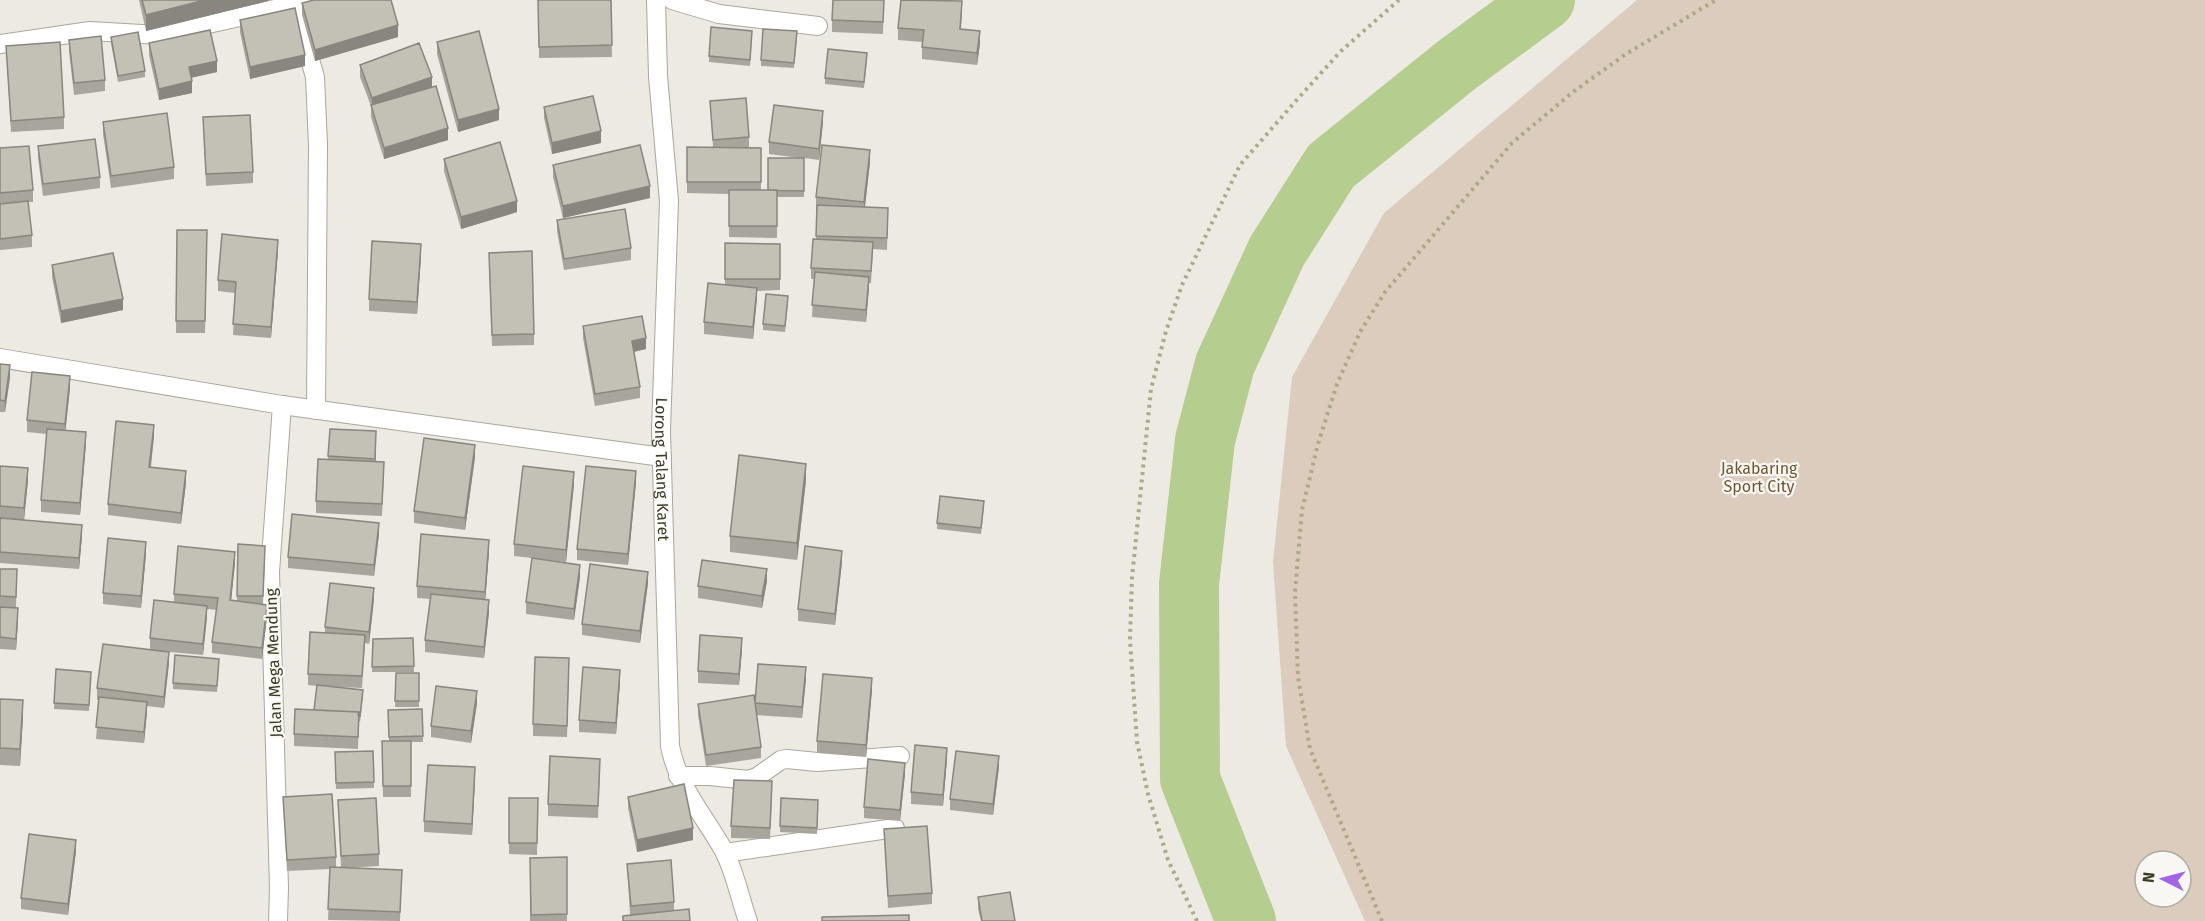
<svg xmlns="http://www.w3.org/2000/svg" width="2205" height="921" viewBox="0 0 2205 921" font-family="'Fira Sans',sans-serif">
  <rect width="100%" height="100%" fill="#eceae3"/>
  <path fill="#dbccbd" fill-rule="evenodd" d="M1637 0H2205V921H1365L1286 746 1273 562 1292 377 1384 213ZM2145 861H2181V897H2145Z"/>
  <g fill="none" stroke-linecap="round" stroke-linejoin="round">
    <path stroke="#b5cd8f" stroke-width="60" d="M1246 921 1190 779 1189 584 1205 440 1225 364 1277 251 1331 166 1458 64 1545 0"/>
    <defs>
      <g id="street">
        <path id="s1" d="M656 0 658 76 669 201 661 430 670 746C678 788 704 815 724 851 735 872 740 899 748 921"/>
        <path d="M672 0 719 14 818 26"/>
        <path d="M294 5 315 77 318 145 316 410"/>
        <path d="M0 44 90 31 159 35 315 0"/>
        <path d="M0 358 282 405 662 457"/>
        <path d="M678 776H710L748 780 757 777 781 760 787 759 817 762 900 756"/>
        <path d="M725 853 895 828"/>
        <path d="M278 921 279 888 270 572 282 405"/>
      </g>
    </defs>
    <use href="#street" stroke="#a9a89a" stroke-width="20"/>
    <path stroke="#ada986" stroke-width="4" stroke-dasharray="3 4.5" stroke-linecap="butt" d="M1197 921 1168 860 1148 794 1137 742 1130 640 1132 578 1151 389 1166 331 1182 285 1240 165 1294 103 1341 51 1399 0
      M1382 921 1310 749 1298 677 1295 592 1302 510 1318 444 1337 384 1360 332 1385 292 1512 143 1573 92 1626 54 1716 0"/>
    <use href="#street" stroke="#fff" stroke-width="18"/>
  </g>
  <path fill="#a8a59c" d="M139 0H268V1L146 31Z
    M538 0H611L612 57 539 58Z
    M884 0 883 34 832 32V20Z
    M302 3 398 37 315 61 302 15Z
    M962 12 961 29 980 43 977 65 922 59V42L898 40V28Z
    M240 20 305 66 250 79 240 32Z
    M111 37 145 71V77L118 82 111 43Z
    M752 37 750 66 709 62V56Z
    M797 37 794 68 761 66V60Z
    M69 40 105 80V91L74 95 69 51Z
    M437 42 499 120 458 132 437 54Z
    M149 43 217 72 191 78 192 93 159 100 149 55Z
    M6 46 64 117V129L11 132Z
    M867 59 864 88 825 84V78Z
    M360 65 432 87 448 140 384 159 371 117V106L360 77Z
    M710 101 749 137V147L761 148V190H768L800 158 769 154V142L823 122 819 160 804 158V197H777V238L729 237V194L687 193V147H713Z
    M544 107 601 143 552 154 544 118Z
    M203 117 253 172V183L206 186Z
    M103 122 174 167V179L111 188 103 134Z
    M38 146 100 177V188L43 196 38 158Z
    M0 148 33 190V202H28L32 235V247L0 250Z
    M444 159 517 212 461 229 444 171Z
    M870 162 865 207 888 219 887 250 873 249 871 283H869L866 322 812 317 814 279H811V268L816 239V197Z
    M553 165 650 198 563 218 553 177Z
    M557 220 631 248V260L564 270 557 231Z
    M177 230H207L205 333H176Z
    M725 243 780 244V290L757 291 753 339 704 334V322L725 285Z
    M278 251 271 338 233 335 235 293 218 291V280Z
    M421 256 417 314 369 311V299Z
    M489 264 534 334V345L492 346Z
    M52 265 123 310 61 323 52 277Z
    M788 302 785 332 763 330V324Z
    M583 326 646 349 634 352 640 387V398L595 406 583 338Z
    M0 364 10 377 5 412H0Z
    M70 388 65 430 86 443 80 515 41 512V500L47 434 27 432V420Z
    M330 429 376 443V461L384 473 382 516 316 513V501L328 459Z
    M154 436 151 467 186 483 181 524 108 515V504Z
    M475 457 465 530 414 523V511Z
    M0 466 28 480 24 520 82 536 79 569 0 563Z
    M806 480 797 560 730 552V536Z
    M636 482 628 565 577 560V549Z
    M574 484 566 562 514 556V544Z
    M984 507 981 534 937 529V523Z
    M379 534 374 576 288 568V557Z
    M238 544 265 557 263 605 267 617 262 659 212 653V642L217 610 207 609 203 655 159 651 169 663 164 708 147 706 144 743 96 739 99 700H97V688L150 650V638L174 603V594L235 563 231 600 237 601Z
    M489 552 485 600 489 612 484 658 425 652V640L430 599 417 598V586Z
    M146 554 141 608 103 604V593Z
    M842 562 835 625 798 621V609Z
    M0 569H17L16 608 18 620 16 650 0 649Z
    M580 577 574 620 526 614V602Z
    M767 581 762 608 698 598V586Z
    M648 583 640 643 582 635V624Z
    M374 599 369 644 365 643 362 688 322 686 363 696 360 722 359 721 358 749 294 746V734L314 710 317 686 308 685V674L325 633V627Z
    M413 638 414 672H372L373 639Z
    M742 649 739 685 698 683V671Z
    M758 664 806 679 802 718 756 715 761 747V758L706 766 698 715V704L755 705Z
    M219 665 217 692 173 689V683Z
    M56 669 91 672 89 711 54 709Z
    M569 670 567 737 533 736V724Z
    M396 673H419V707H395Z
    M620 682 616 734 579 732V720Z
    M872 690 866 757 817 753V741Z
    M0 699 23 717 20 766 0 765Z
    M477 703 471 743 431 737V726Z
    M422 709 423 742H411V797H383L382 741H389L388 710Z
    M373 751 374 788 336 789 335 752Z
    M947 759 943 806 911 804V792Z
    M999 767 993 815 950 810V799Z
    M600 770 598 818 548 816V804Z
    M905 774 900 821 864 818V807Z
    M475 779 472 835 424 832V821Z
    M772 793 770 839 731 838V826Z
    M283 797 336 857V867H341L338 800 379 854V866L346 868 402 870 400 921 328 920 330 869 287 871Z
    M628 797 693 840 637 852 628 808Z
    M538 798 537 855 509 854V843Z
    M781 798 818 800 817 834 780 832Z
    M884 829 932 893V904L888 908Z
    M76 851 68 915 21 909V898Z
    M567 857V921H530V858Z
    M627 864 674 902V911L690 921H623V916L630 915Z
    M978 897 1015 921H981L978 909Z"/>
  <path fill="#88867f" d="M205 0H268V1L146 31V15Z
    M398 25V37L315 61V50Z
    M980 31V43L977 65V53Z
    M305 55V66L250 79V67Z
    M217 61V72L189 78V67Z
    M432 77V89L372 110V98Z
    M192 81V93L159 100V89Z
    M499 109V120L458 132V120Z
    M823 111V122L819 160V149Z
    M448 128V140L384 159V148Z
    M601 131V143L552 154V143Z
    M870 150V162L864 214V202Z
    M650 186V198L563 218V206Z
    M517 201V212L461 229V217Z
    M278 240V251L271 338V327Z
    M421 244V256L417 314V302Z
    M869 277V289L866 322V310Z
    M757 288V299L753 339V327Z
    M123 299V310L61 323V311Z
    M646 338V349L632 352V341Z
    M10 365V377L5 412V401Z
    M70 376V388L65 436V424Z
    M154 425V436L149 478V467Z
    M86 432V443L80 515V503Z
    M475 445V457L465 530V518Z
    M806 464V480L797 560V543Z
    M28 468V480L24 520V508Z
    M186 471V483L181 524V513Z
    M636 471V482L628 565V554Z
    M574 472V484L566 562V550Z
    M379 523V534L374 576V565Z
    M82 525V536L79 569V558Z
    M489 540V552L485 604V592Z
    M146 542V554L141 608V596Z
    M842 551V562L835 625V614Z
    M235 552V563L230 612V600Z
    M580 565V577L574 620V609Z
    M767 569V581L762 608V596Z
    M648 572V583L640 643V631Z
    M374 588V599L369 644V632Z
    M489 600V612L484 658V647Z
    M267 605V617L262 659V648Z
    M207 606V618L203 655V644Z
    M18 608V620L16 650V639Z
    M742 638V649L739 685V674Z
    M169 652V663L164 708V697Z
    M806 667V679L802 718V707Z
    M620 670V682L616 734V723Z
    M872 678V690L866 757V745Z
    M477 691V703L471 743V731Z
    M23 700V717L20 766V749Z
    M147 702V713L144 743V732Z
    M947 748V759L943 806V795Z
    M999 756V767L993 815V804Z
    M905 763V774L900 821V810Z
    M475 767V779L472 835V824Z
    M693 828V840L637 852V840Z
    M76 840V851L68 915V904Z"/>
  <path fill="#c3c0b5" stroke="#88867f" stroke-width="1.5" d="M142 0H205L146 15Z
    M314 0H391L398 25 315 50 302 3Z
    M538 0H611L612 45 539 47Z
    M833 0H884L883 22 832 20Z
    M901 0 962 1 960 29 980 31 977 53 922 47 924 30 898 28Z
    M295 8 305 55 250 67 240 20Z
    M711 27 752 31 750 60 709 56Z
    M763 29 797 31 794 63 761 60Z
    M210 30 217 61 189 67 192 81 159 89 149 43Z
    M479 31 499 109 458 120 437 42Z
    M138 32 145 71 118 76 111 37Z
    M101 36 105 80 74 83 69 40Z
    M60 42 64 117 11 121 6 46Z
    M419 43 432 77 372 98 360 65Z
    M828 49 867 53 864 82 825 78Z
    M436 86 448 128 384 148 371 105Z
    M593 96 601 131 552 143 544 107Z
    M746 98 749 137 713 140 710 101Z
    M774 105 823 111 819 149 769 142Z
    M167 113 174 167 111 176 103 122Z
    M250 115 253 172 206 174 203 117Z
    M95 139 100 177 43 184 38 146Z
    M500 142 517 201 461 217 444 159Z
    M640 145 650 186 563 206 553 165Z
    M822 145 870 150 864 202 816 197Z
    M29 146 33 190 0 193V148Z
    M687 147 761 148V182H687Z
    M768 158H804V191L768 190Z
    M729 190H777V226H729Z
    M28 201 32 235 0 239V204Z
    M817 205 888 208 887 238 816 236Z
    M625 209 631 248 564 259 557 220Z
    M177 230H207L205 321H176Z
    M222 234 278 240 271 327 233 324 236 282 218 280Z
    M813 239 873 242 871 271 811 268Z
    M372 241 421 244 417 302 369 299Z
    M725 243 780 244V279H725Z
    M532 251 534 334 492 335 489 253Z
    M113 253 123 299 61 311 52 265Z
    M815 272 869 277 866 310 812 305Z
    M708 283 757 288 753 327 704 322Z
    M766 294 788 296 785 326 763 324Z
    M642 316 646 338 632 341 640 387 595 394 583 326Z
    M0 364 10 365 5 401 0 400Z
    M32 372 70 376 65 424 27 420Z
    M116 421 154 425 149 467 186 471 181 513 108 504Z
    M47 429 86 432 80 503 41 500Z
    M330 429 376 431 375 459 328 456Z
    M424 438 475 445 465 518 414 511Z
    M739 455 806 464 797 543 730 536Z
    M318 459 384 462 382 504 316 501Z
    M0 466 28 468 24 508 0 506Z
    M523 466 574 472 566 550 514 544Z
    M586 466 636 471 628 554 577 549Z
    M940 496 984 501 981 528 937 523Z
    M292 514 379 523 374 565 288 557Z
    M0 518 82 525 79 558 0 552Z
    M421 534 489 540 485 592 417 586Z
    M108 538 146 542 141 596 103 593Z
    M238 544 265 546 263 596H237Z
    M178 546 235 552 230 600 267 605 262 648 212 642 218 598 174 594Z
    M805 546 842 551 835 614 798 609Z
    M532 558 580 565 574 609 526 602Z
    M702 560 767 569 762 596 698 586Z
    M590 564 648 572 640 631 582 624Z
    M0 569H17L16 597 0 596Z
    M330 583 374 588 369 632 325 627Z
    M431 594 489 600 484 647 425 640Z
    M154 600 207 606 203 644 150 638Z
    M0 607 18 608 16 639 0 637Z
    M310 632 365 635 362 676 308 674Z
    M700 635 742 638 739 674 698 671Z
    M413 638 414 666 372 667 373 639Z
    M103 644 169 652 164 697 97 688Z
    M175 655 219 659 217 686 173 683Z
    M535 657 569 658 567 726 533 724Z
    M758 664 806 667 802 707 755 703Z
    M583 667 620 670 616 723 579 720Z
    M56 669 91 672 89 705 54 703Z
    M396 673H419V701H395Z
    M823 674 872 678 866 745 817 741Z
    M317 685 363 690 360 716 358 715 359 712 314 710Z
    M436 686 477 691 471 731 431 726Z
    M754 695 761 747 706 755 698 704Z
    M99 697 147 702 144 732 96 727Z
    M0 699 23 700 20 749 0 748Z
    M295 709 359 712 358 737 294 734Z
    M422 709 423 736 389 737 388 710Z
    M382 741H411V786H383Z
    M915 745 947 748 943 795 911 792Z
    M373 751 374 782 336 783 335 752Z
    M956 751 999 756 993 804 950 799Z
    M550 756 600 759 598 806 548 804Z
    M868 759 905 763 900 810 864 807Z
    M428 765 475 767 472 824 424 821Z
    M734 780 772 781 770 828 731 826Z
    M684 784 693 828 637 840 628 797Z
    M332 794 336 857 287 860 283 797Z
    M376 798 379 854 341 856 338 800Z
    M509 798H538L537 843H509Z
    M781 798 818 800 817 828 780 826Z
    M927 826 932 893 888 896 884 829Z
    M29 834 76 840 68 904 21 898Z
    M567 857V914L531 915 530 858Z
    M671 860 674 902 631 906 627 864Z
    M330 867 402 870 400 912 328 909Z
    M1010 892 1015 921H982L978 897Z
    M689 909 690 921H623V916Z
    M909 915V921H822V917Z"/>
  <g text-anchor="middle" stroke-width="4.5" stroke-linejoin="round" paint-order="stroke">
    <g font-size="16" fill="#705731" stroke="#f8f7f3">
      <text x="1759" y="474">Jakabaring<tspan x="1759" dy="18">Sport City</tspan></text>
    </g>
    <g font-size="16" fill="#3c3b24" stroke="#f8f7f3">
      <text dy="6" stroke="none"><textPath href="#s1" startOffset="470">Lorong Talang Karet</textPath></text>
      <text transform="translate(273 663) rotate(-92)" y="6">Jalan Mega Mendung</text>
    </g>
  </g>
  <g transform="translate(2163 879) rotate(276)"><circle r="28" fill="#f8f7f3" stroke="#adaca0" stroke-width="1.5"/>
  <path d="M0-4.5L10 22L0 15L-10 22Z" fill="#a265e8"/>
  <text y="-9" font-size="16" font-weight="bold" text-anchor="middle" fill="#3c3b24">N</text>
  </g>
</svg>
